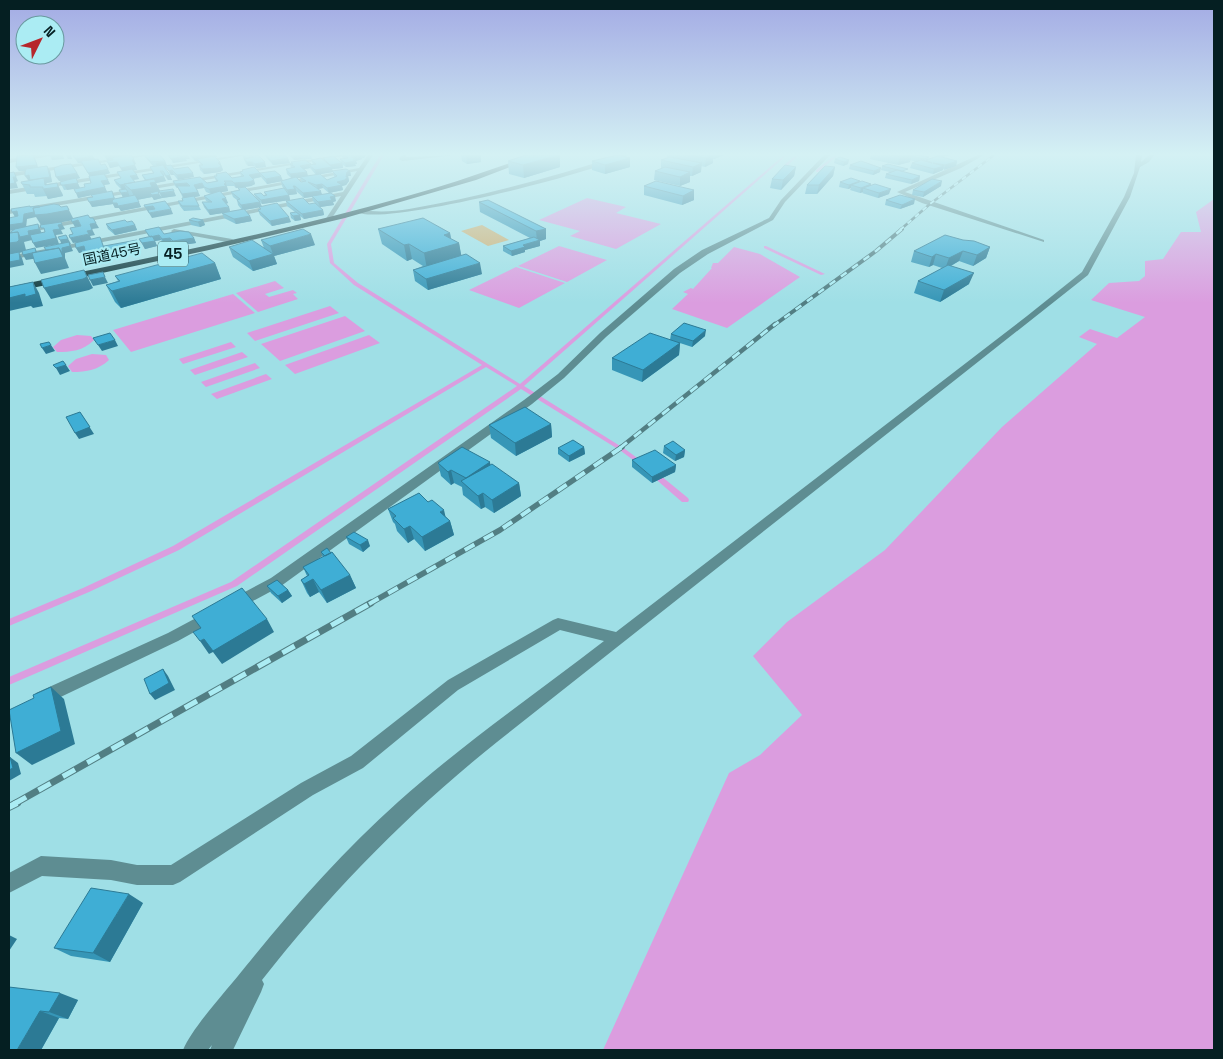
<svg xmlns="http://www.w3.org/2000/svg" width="1223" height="1059" viewBox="0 0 1223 1059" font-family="'Space Grotesk','Noto Sans JP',sans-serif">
  <rect width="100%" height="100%" fill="#9fdfe6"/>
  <path fill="#ccaf73" d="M482 225 509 240 488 246 461 231Z"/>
  <path fill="#db9ddf" d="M587 198 626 207 616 213 661 224 616 249 570 236 580 231 539 220Z
    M1214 199V1050H603L729 773 760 755 802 715 753 656 787 622 885 550 1002 427 1097 344 1079 337 1090 329 1117 338 1145 317 1091 300 1109 283 1139 281 1145 276V261L1163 259 1181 232H1201L1196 212Z
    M559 246 607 260 567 282 518 266Z
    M734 247 760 254 800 277 727 328 672 309 688 294 683 292 691 288 693 289 712 268H711L713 263H718Z
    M516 267 565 283 519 308 469 290Z
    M275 281 284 288 265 294 269 297 293 290 297 293 293 294 298 299 258 312 236 293Z
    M233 294 255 313 131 352 113 330Z
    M330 306 339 313 255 341 247 333Z
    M345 316 365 331 280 361 261 344Z
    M77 335 91 336 94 340C83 351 71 352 57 352L53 347 61 340Z
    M369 335 380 343 295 374 285 365Z
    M231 342 236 347 183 364 179 359Z
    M242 352 248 357 195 375 190 370Z
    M92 354 106 355 109 360C98 370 87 372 72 372L68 366 76 359Z
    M255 363 260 368 206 387 201 382Z
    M266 374 272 379 217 399 211 394Z"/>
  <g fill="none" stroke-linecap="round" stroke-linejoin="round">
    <path fill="#db9ddf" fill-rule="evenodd" d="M380 155H384L331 244 334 263 358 283 520 384 784 155H787L524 386 625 449 644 463 645 464 644 465H640L621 451 521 389 237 586 9 685V677L231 582 517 386 486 367 179 550 89 592 9 626V619L83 588 173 546 482 365 354 285 330 263 327 244Z
      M796 155H799L786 167H784V165Z
      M835 155H838L818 172H816V170Z
      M764 246H766L825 274 821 275 764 248Z
      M651 471H655L688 498 689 500 688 502H682L651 475 650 473Z"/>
    <path fill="#5e8d92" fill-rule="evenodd" d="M45 155H57L9 163V159Z
      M141 155H152L9 177V173Z
      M237 155H248L9 194V190Z
      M339 155H349L9 214V210Z
      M368 155H373L330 221 325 220 341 196 9 260V256L343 192 357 171 9 236V232L359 168Z
      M402 155H406V157L457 155 402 161 399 159Z
      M621 155H628C598 172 382 227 357 212 361 209 366 211 371 211 384 212 397 211 409 209 481 197 552 177 621 155Z
      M824 155H830L785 202 773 220 708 254 680 273 606 337 564 378 532 404 281 586 238 609 233 610 228 609 226 605 228 601 271 578 524 400 558 374 600 333 674 269 702 250 769 218 781 200Z
      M978 155H984L961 168 905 192 1044 240V242L922 203 897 192Z
      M1136 155H1142L1141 162 1149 155H1154L1149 162 1140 167 1130 197 1088 275 497 742C407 814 334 889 262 980L264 984 261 992 233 1050H210L212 1045 208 1050H183C193 1026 229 988 246 966 293 908 343 851 398 802 463 744 535 694 604 641L560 630 458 690 363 768 313 795 180 882 173 885H137L111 880 42 876 9 893V873L41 856 111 860 137 865H171L301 783 351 756 448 680 553 620 558 618 616 632 1027 316 1082 272 1124 197 1134 173Z
      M174 229 232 239 235 241 232 243 172 232 171 231Z
      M211 610 216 612 218 616 216 620 178 641 48 703 42 705 36 703 34 698 36 693 168 633Z"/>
    <path fill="#0b353a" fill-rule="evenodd" d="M533 155H541L476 180 345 218 209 250 9 293V287C141 259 274 234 404 197 448 185 490 170 533 155Z"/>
    <defs>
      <path id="rail-far5" d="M900 230 930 204 994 155"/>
      <path id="rail-far4" d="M773 326 876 251 902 229"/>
      <path id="rail-far3" d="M620 448 775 324"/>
      <path id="rail-far2" d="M369 604 500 530 622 447"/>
      <path id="rail-far1" d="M14 804 371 603"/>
      <path id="rail" d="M9 807 17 803"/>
    </defs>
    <use href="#rail-far5" stroke="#527e83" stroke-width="2.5"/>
    <use href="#rail-far4" stroke="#527e83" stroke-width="4"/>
    <use href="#rail-far3" stroke="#527e83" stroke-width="4.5"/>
    <use href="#rail-far2" stroke="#527e83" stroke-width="5.5"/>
    <use href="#rail-far1" stroke="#527e83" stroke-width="7"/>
    <use href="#rail" stroke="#527e83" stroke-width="8"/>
    <use href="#rail-far5" stroke="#abecf3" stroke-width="2" stroke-dasharray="5" stroke-linecap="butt"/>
    <use href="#rail-far4" stroke="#abecf3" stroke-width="2.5" stroke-dasharray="7" stroke-linecap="butt"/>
    <use href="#rail-far3" stroke="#abecf3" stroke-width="3" stroke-dasharray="9" stroke-linecap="butt"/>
    <use href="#rail-far2" stroke="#abecf3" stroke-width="4" stroke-dasharray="11" stroke-linecap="butt"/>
    <use href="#rail-far1" stroke="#abecf3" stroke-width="5" stroke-dasharray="14" stroke-linecap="butt"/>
    <use href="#rail" stroke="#abecf3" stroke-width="6" stroke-dasharray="18" stroke-linecap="butt"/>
  </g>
  <path fill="#3696b7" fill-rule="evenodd" d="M25 155 34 156 38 168 47 166 50 171 52 182 46 183 48 185 62 193 63 196 48 199 47 196 35 197 34 194H27L22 184 30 180 25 171H19L16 167Z
    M72 155H92L95 159 110 173 105 175 110 184 104 185 107 192 114 196 115 199 123 197 119 190H122L116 184 114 180 121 178 117 172 122 171 119 166 110 168 107 161 113 160 112 159 107 160 103 155H121L136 164H134L137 170H133L139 179 133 180 135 182 145 181 142 175 153 173 150 167 153 166 143 155H160L165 161 167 166H164L172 180H168L164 175 163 176 166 181 156 183 160 191 176 196 162 198 159 192H158L162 198 154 200 152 197 137 200 141 207 121 211 119 208H115L113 204 92 207 93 197 91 195 78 198 85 187 91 183 90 176 81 163H78Z
    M190 155H216L217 157H215L220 162 223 170 220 172 204 174 200 170 199 165H201L198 161H195L192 158Z
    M242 155H258L266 167 256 168 254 166H248L246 164Z
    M264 155H284L290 163 273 165Z
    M289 155H311L312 159 294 160Z
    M341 155H366L364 158H362V159L356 161 357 164H355L356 166 346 167 343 165V168L332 169 333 171H350L351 176H348L349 181 346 185 342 186 343 190 329 193 323 188 318 189 322 194 336 201 333 202 334 205 320 207 323 210 324 215 304 219 300 216 301 220 295 221 291 218 290 213 295 212 287 206 286 201 309 204 319 207 313 201 312 197 304 198 296 191 297 194 289 195 290 200 262 204 260 202 262 207 291 222 272 226 260 215 258 210 260 209 259 207 245 210 250 216 252 221 236 224 224 218 222 213 210 215 204 207 202 202H208L206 201 204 196 211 194 206 192 204 188 197 189 200 196 194 197 201 210 184 211 180 206 178 201H183V198L178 188H177L175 186 173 181 207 183 216 181 214 176H217L216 174 232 178 241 177 240 172 242 171V170L260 173 283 181 291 178 287 174 286 169 291 168 290 164H292L291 162 311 164V165L313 164 311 160H324L323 158 341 162 340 159H344L342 157ZM310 168 311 169 316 175 308 176 304 169ZM333 172 334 176 335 177 327 180 320 174ZM261 177 267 184 281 181 282 186 287 193 264 192 265 195 254 194 256 197 245 187 251 186 255 184 253 179ZM296 178H300L302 182H301ZM227 186H234L236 188H241H238L239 191 231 192 233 197 237 200 238 205 242 210 230 211 229 207 226 204 228 203 221 192 228 191Z
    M461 155H481V162L467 164 462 161Z
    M667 155H724L714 159H713V163L705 167 701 166V172L692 176H690V182L680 186 654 180 655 171 661 169V160L667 158Z
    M871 155H917L929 157 928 159 938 156 931 155H950L941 157 957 161 956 166 943 169V170L933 174 910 168 912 163 916 162 910 160V162L898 165 870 159Z
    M840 157 848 164 843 166 834 163 835 159Z
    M630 158V167L605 174 592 170V161Z
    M508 161 560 167 524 178 509 174Z
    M888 164 907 173 920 176 919 181 911 184 885 178 886 174 890 172 881 170 882 166Z
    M850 165 880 172 873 175 849 169Z
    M165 166 174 169 188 167 178 180 174 175H171Z
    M796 167 794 176 781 190 770 188 772 179Z
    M835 167 833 176 817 194H805L807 185Z
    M77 173 80 178 76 179 80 188 64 190 60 182 64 181H59Z
    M840 182H859L871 186 889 194 878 198 862 193 863 192 860 193 850 190 851 188 848 189 839 187Z
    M644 186 694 190V200L682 205 644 195Z
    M941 186 923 197 912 195 913 190Z
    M886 200 914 204 900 209 885 205Z
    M479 202 546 229V239L540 241V246L525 250V252L512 256 503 251V246L530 238 480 212Z
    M189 220H203L205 225 200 227 191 225Z
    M127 222 135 225 137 230 115 235 108 229 106 224Z
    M378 229 450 233 451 239 459 243 461 256 482 274 428 290 415 281 413 270 423 266 412 259 407 261 382 244Z
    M145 230 164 234 194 238 196 243 175 246 172 243 164 244 161 240 155 241 157 246 145 249 139 239 149 237Z
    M261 240 315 245 274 256 277 264 253 271 233 257 229 247 264 248Z
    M990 247 986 258 973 266 959 261 951 266 969 284 940 302 914 293 918 281 942 268 933 265 929 267 911 262 914 251Z
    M215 263 221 279 121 308 115 302 106 285 118 281 115 276Z
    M671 334 705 336 692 347 677 342 680 343 679 355 642 382 612 370V358L670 340Z
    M551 424 552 437 516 456 491 438 489 425Z
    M664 446 685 450 684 457 675 461 663 453Z
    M584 447 585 454 569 462 558 454V448Z
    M632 460 676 465 675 472 652 483 632 467Z
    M490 462V465L519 483 521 496 494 513 485 507 481 509 463 495 462 487 454 483 451 485 441 476 438 463Z
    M388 509 446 517 450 521 454 535 425 551 414 539 408 543 397 531 395 524 393 522Z
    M346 537 370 546 363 552 349 544Z
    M321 552 350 575 356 588 327 603 319 592 310 597 307 593 301 580 307 576 303 567 323 557Z
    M267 586 288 590 292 596 282 603 271 593Z
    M143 903 110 962 71 956 54 948Z
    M9 987 78 1000 68 1019 59 1018 41 1050Z"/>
  <path fill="#2c7a95" d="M25 155H43L34 156 39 170 19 171 16 167 26 157Z
    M60 155H63L64 159 52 160 50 156Z
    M66 155H71L72 159H68Z
    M105 155H121L122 157 107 160Z
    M184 155H188L190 159H186L187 161 173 163 171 159Z
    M206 155H216L217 157 199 161 197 159 198 161H195L193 157Z
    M300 155 302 159 294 160 293 156Z
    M360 155H366L364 158H362V159L356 161 357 164H355L356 166 346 167 345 163 352 157Z
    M466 155H481V162L467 164Z
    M560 155V167L524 178 523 165Z
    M713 155V163L705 167 706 158Z
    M715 155H724L714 159Z
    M908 155H912L910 162 898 165 900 157Z
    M942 155H950L941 157Z
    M93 156 95 160 78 163 76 159Z
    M288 158 290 163 273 165 271 161Z
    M630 158V167L605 174V165Z
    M134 159 136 164H134L132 160Z
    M849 160 848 164 843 166 844 162Z
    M165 161 167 166 157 167 156 163Z
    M957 161 956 166 944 170 945 165Z
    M117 162 119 166 110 168 108 163Z
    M220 162 223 170 220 172 204 174 202 169 218 163Z
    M247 162H252L254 166H248Z
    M265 162 266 167 256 168 255 164Z
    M342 163 343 168 332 169 333 172 316 175 315 170 331 167 330 165Z
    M702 163 701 172 692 176 693 167Z
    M311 164 312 167 309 165 310 168 301 170 300 166Z
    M135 165 137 170 123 172 121 168Z
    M47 166 50 171 52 182 46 183 49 188 57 183 62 193 63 196 48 199 43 189H47L28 180 25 176Z
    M944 166 943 170 933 174 934 169Z
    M796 167 794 176 781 190 783 180Z
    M835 167 833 176 817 194 819 185Z
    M881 168 880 172 873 175 874 171Z
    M108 169 110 173 107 174 90 177 88 173Z
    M172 170 174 175H171L169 171Z
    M350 171 351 176H348L349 181 346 185 342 186 343 190 329 193 327 188 346 177 347 172Z
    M14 172 18 181 16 182 18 188 9 189V184L13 177Z
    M307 172 308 176 300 177V178L292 179 290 174Z
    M690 172V182L680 186V177Z
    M77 173 80 178 76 179 80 188 67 190 64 185 76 179 59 181 56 177Z
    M193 173 194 177 178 180 177 175Z
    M260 173 261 177 250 179 249 175Z
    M137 175 139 179 132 180 130 176Z
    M170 175 172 180H168L166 176Z
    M164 176 166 181 156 183 160 191 155 192 159 194 162 198 154 200 150 193 152 197 136 200 131 190 146 180Z
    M281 176 283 181 267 184 266 179Z
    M920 176 919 181 911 184 912 180Z
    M108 180 110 184 103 185 101 181Z
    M254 180 255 184 251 186 236 188 234 183Z
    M860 181 859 186 851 185V188L848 189 849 185Z
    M942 181 941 186 923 197 924 192Z
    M135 182 137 186 124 184 126 189 122 190 120 185Z
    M187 183 189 187 177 188 175 184Z
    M202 183 204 188 195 189 194 185Z
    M226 183 228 191 211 194 209 189Z
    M322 184 323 188 318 189 316 185Z
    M871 184 870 189 863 188V192L860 193 861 188Z
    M293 186H295L297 194 289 195 290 200 262 204 261 200 289 195 287 190Z
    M105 187 107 192 78 198 76 193Z
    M891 189 889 194 878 198 879 193Z
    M694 190V200L682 205 683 196Z
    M112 191 116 203 139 202 141 207 121 211 119 208H115L113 204 92 207 89 202Z
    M174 191 176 196 162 198 160 193Z
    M321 191 322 195 304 198 303 193Z
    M128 192 130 197 123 198 121 193Z
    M198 192 200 196 184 199 182 194Z
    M335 196 336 201 333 202 334 205 320 207 318 202 330 197Z
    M226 198 228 203 224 204 222 199Z
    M915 199 914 204 900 209 902 205Z
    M260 202 262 207 243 210 241 205Z
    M67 206 74 220 52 224 41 225 36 217 27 219 26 228 9 231V225L24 214 42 210 63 211Z
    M153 206 155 211 148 212 145 207Z
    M229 207 230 212 210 215 208 210Z
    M171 209 173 214 152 218 149 213Z
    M323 210 324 215 304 219 302 214Z
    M17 211 20 216 15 217 12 212Z
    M300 215 301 220 295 221 293 216Z
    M250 216 252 221 236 224 234 219Z
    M289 217 291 222 272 226 270 221Z
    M78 220 81 226 75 227 72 222Z
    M203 220 205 225 200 227 198 222Z
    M96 223 99 228 92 229 95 235 90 236 87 231 90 224Z
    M38 224 42 234 32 240 24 242 26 250 23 252 19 253 22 258 24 265 9 268V243L18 232 28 231Z
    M62 224 65 229 61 230 63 234 56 235 59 244 36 248 33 243 53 230 58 225Z
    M135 225 137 230 115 235 112 230Z
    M546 229V239L540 241V246L525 250V252L512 256 511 251 523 245 537 241 536 231Z
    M450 233 452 245 459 243 462 259 427 269 424 253 444 235Z
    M89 234 92 240 73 243 70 238Z
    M311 234 315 245 274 256 277 264 253 271 249 261 273 254 270 246Z
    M66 235 71 244H70L73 251 65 253V258L69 268 41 274 35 263 62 248V246L60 240Z
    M159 235 161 240 155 241 157 246 145 249 142 243 150 237Z
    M100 237 109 259 87 264 85 258Z
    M170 238 172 243 164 244 162 239Z
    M194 238 196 243 175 246 173 241Z
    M139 243 141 249 109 256 107 250Z
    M409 244 412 259 407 261 404 245Z
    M84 246 87 252 79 253 76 248Z
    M990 247 986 258 973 266 977 255Z
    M35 248 38 254 39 258 26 260 23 255Z
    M963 251 959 261 945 269 949 258Z
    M936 254 933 265 929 267 932 257Z
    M215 263 221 279 121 308 112 291Z
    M480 263 482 274 428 290 426 279Z
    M84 270 93 288 89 290 51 299 44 288Z
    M974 273 969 284 940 302 944 290Z
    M105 277 108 283 93 286 90 280Z
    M33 282 39 293 43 306 33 308 31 306 9 311V298Z
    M706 330 705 336 692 347 693 341Z
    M115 340 118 346 102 351 98 345Z
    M680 343 679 355 642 382 643 370Z
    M51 345 55 351 46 354 42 348Z
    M66 365 70 371 60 375 56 368Z
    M80 412 94 434 79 439 75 433Z
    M551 424 552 437 516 456 515 443Z
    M584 447 585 454 569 462V456Z
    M685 450 684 457 675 461 676 455Z
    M490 462 492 475 467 487 466 478Z
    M676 465 675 472 652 483V477Z
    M451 470 454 483 451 485 448 472Z
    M519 483 521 496 494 513 492 500Z
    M483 493 485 507 481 509 478 496Z
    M444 510 447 523 450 521 454 535 425 551 422 537 440 512Z
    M410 526 414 539 408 543 404 529Z
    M368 540 370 546 363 552 360 545Z
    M350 575 356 588 327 603 321 590Z
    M313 579 319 592 310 597 304 584Z
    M288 590 292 596 282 603 278 596Z
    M267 619 274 632 222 664 213 652 209 654 200 641 204 639Z
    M163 669 168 676 175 690 155 700 150 694Z
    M51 687 64 699 75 744 32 765 16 753Z
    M10 757 18 763 21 774 9 781Z
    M129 894 143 903 110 962 93 953Z
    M9 935 17 939 9 951Z
    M60 993 78 1000 68 1019 49 1012Z
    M40 1011 59 1018 41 1050H17Z"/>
  <path fill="#3faed5" stroke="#2c7a95" d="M28 155H33L37 165 16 167 17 156Z
    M49 155H60L50 156Z
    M73 155H92L93 156 76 159Z
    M128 155H131L134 159 132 160 135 165 121 168 117 162 108 163 107 161 113 160 112 158 115 157Z
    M144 155H160L165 161 151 162Z
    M168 155H187H184L185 156 171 159Z
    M191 155H206L193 157Z
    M243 155H258L265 162 255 164 252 162H247L244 159 253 157 245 158Z
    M266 155H284L288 158 271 161Z
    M291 155H308L293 156Z
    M343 155H361L352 157 356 160H353L355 161 345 163 340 159 348 158Z
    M526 155H559L523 165 508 161Z
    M618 155 630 158 605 165 592 161Z
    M687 155H713L706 158Z
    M891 155H908L900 157Z
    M912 155H917L929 157 924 159 911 156Z
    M214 156 220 162 218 163 221 166 218 168 202 169 199 165H203L197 159Z
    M333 156 342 163 330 165 323 158Z
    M938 156 957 161 945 165 933 163 944 166 934 169 912 163 921 160 932 163 926 160Z
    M670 157 702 163 693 167 661 160Z
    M840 157 849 160 844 162 835 159Z
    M321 158 332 167 315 170 309 165 316 164 311 160Z
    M98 159 101 165 105 164 108 169 104 170 88 173 81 161Z
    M305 160 311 164 300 166 307 172 290 174 286 169 295 167 290 164H293L291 162Z
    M861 161 881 168 874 171 850 165Z
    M71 164 77 173 56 177 54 168 62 165Z
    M888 164 908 169 902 171 882 166Z
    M163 165 170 175 166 176 163 171H160L164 176 146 180 142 175 154 173 150 167Z
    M171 165 174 169 188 167 193 173 177 175 172 170 169 171 165 166Z
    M785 165 796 167 783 180 772 179Z
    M47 166 50 177 30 180 29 175 25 176V172L26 169Z
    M825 166 835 167 819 185H807Z
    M254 167 260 173 249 175 254 180 249 182 234 183 232 181H224L226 183 224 184 226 186 209 189 204 187 202 183 194 185 198 192 182 194 177 186H190L187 183 175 184 173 181 200 177 207 183 218 181 214 176H217L216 174 226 172 232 178 244 176 240 172 243 171 242 170Z
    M665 167 690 172 680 177 655 171Z
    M132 169 137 175 130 176 135 182 120 185 114 180 121 178 117 172Z
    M346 169 350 171 347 172 346 177 348 176 345 180 337 182 342 185 327 188 322 184 316 185 308 182 321 191 303 193 295 186H293L295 189 287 190 281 181 296 177 301 182 306 181 300 177 320 174 327 180 337 176 332 171Z
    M897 170 920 176 912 180 886 174Z
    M275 171 281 176 266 179 260 173Z
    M14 172 16 177H13L15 183 9 184V173Z
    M104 174 108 180 101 181 105 187 76 193 74 189 85 187 84 184 91 183 89 176Z
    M44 178 45 185 57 183 58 187 43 189V187H30V185L22 184 21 182Z
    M76 178 78 183 64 185H61L60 182 67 180Z
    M851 178 860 181 849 185 840 182Z
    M154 179 156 182 150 183 152 187 131 190 124 184Z
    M932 179 942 181 924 192 913 190Z
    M656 181 694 190 683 196 644 186Z
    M862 181 871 184 861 188 851 185Z
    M875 184 891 189 879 193 863 188Z
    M245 187 260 202 241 205 237 200 240 199 231 192 240 190 238 188Z
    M284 188 289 195 261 200 254 194 261 193 264 196 267 195 264 192Z
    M126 189 128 192 121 193 119 190Z
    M173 189 174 191 160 193 159 191Z
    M112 191 114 198 89 202 87 198 93 197 91 195Z
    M158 191 159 194 152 195 150 193Z
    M220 191 226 198 222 199 229 207 208 210 202 202H212L204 196Z
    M331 193 335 196 330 197 332 200 318 202 312 196Z
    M135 195 139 202 118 206 117 203H113L112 201 114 199Z
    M900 195 915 199 902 205 886 200Z
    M194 196 199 206H182L178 201H183L182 198Z
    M303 198 309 204 315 203 323 210 302 214 286 201Z
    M488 200 546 229 536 231 479 202Z
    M165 201 171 209 149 213 148 210 155 209 153 206 145 207 144 205Z
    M277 203 289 217 270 221 258 210 261 209 259 207Z
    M54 204 59 205 61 207 67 206 69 210 47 214 35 215 33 208Z
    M30 206V207L39 206 40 207 33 208 34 212 24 214 23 223 9 225V218L18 216 17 211 12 212 11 209Z
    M244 209 250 216 234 219 222 213Z
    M296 212 300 215 293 216 290 213Z
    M88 215 90 218H93L96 223 90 224 92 230 87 231 89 234 70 238 69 235 73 234 70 228 81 226 78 220 72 222 71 219Z
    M193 218 203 220 198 222 189 220Z
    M423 218 450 233 444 235 459 243 424 253 409 244 404 245 378 229Z
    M125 220 127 222 132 221 135 225 112 230 106 224Z
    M61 222 62 224 58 225 60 229 53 230 56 238 33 243 30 235 45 232 44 228H41L40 225Z
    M38 224 39 229 28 231 29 235 20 237 18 232 9 233 15 229Z
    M159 227 164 234 180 231 189 232 194 238 173 241 170 238 162 239 159 235 150 237 145 230Z
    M303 229 311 234 270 246 261 240Z
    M18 232 19 240 17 242 9 243V233Z
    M66 235 68 239 60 240 58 237Z
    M945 235 963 240 974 241 990 247 977 255 963 251 949 258 936 254 932 257 914 251Z
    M152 236 155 241 142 243 139 239Z
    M100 237 106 254 85 258 81 250H85L84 246 76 248 75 243Z
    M534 237 540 240 523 245 525 247 511 251 503 246Z
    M137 240 139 243 107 250 104 246Z
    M252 240 273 254 249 261 229 247Z
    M69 242 70 246 62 248V253L59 248 46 250 44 247Z
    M35 248 36 252 23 255 22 251Z
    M59 248 63 257 35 263 32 253Z
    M19 252 20 260 9 262V254Z
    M202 253 215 263 112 291 106 285 120 281 115 276Z
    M466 254 480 263 426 279 413 270Z
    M948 265 974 273 944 290 918 281Z
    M84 270 87 277 83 279 44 288 41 280Z
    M103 272 105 277 90 280 88 275Z
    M33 282 36 294 25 297V294L9 298V287Z
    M684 323 706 330 693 341 671 334Z
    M110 333 115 340 98 345 93 338Z
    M650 333 680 343 643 370 612 358Z
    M49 342 51 345 42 348 40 344Z
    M63 361 66 365 56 368 53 365Z
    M525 407 551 424 515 443 489 425Z
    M80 412 90 427 75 433 66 417Z
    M573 440 584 447 569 456 558 448Z
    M673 441 685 450 676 455 664 446Z
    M462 447 490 462 466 478 451 470 448 472 438 463Z
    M655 450 676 465 652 477 632 460Z
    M492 464 519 483 492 500 483 493 478 496 461 481Z
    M419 493 428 502 432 500 444 510 440 512 450 521 422 537 410 526 404 529 393 518 396 516 388 509Z
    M354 532 368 540 360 545 346 537Z
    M327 548 331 553 325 556 321 552Z
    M332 552 350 575 321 590 313 579 304 584 301 580 309 575 303 567Z
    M277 580 288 590 278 596 267 586Z
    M242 588 267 619 213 651 204 639 200 641 193 632 201 628 192 616Z
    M163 669 169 683 150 694 144 679Z
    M51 687 61 731 16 753 9 710 34 698 33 695Z
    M9 757H10L13 768 9 770Z
    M91 888 129 894 93 953 54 948Z
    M9 987 60 993 49 1012 40 1011 17 1050H9Z"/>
  <linearGradient id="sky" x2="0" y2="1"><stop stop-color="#a3abe4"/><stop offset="0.51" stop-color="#d4f1f4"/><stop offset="1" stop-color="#d4f1f4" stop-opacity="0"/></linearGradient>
  <rect width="1223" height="303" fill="url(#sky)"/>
  <g text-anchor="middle" stroke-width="4.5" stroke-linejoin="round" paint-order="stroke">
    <g font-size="14" fill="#051f22" stroke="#abecf3">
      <text transform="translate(112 254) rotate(-12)" y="5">国道45号</text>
    </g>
    <rect fill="#abecf3" stroke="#375c61" stroke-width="1" x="158" y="241.5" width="30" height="25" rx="4"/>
    <g font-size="15" font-weight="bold" fill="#051f22">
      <text x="173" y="259">45</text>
    </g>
  </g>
  <rect width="1223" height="1059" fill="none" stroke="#051f22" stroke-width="20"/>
  <g transform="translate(40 40) rotate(48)"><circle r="24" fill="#abecf3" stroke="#699a9f"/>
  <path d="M0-4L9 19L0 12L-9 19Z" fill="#b6262b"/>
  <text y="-8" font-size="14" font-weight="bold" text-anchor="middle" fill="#051f22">N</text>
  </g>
</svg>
